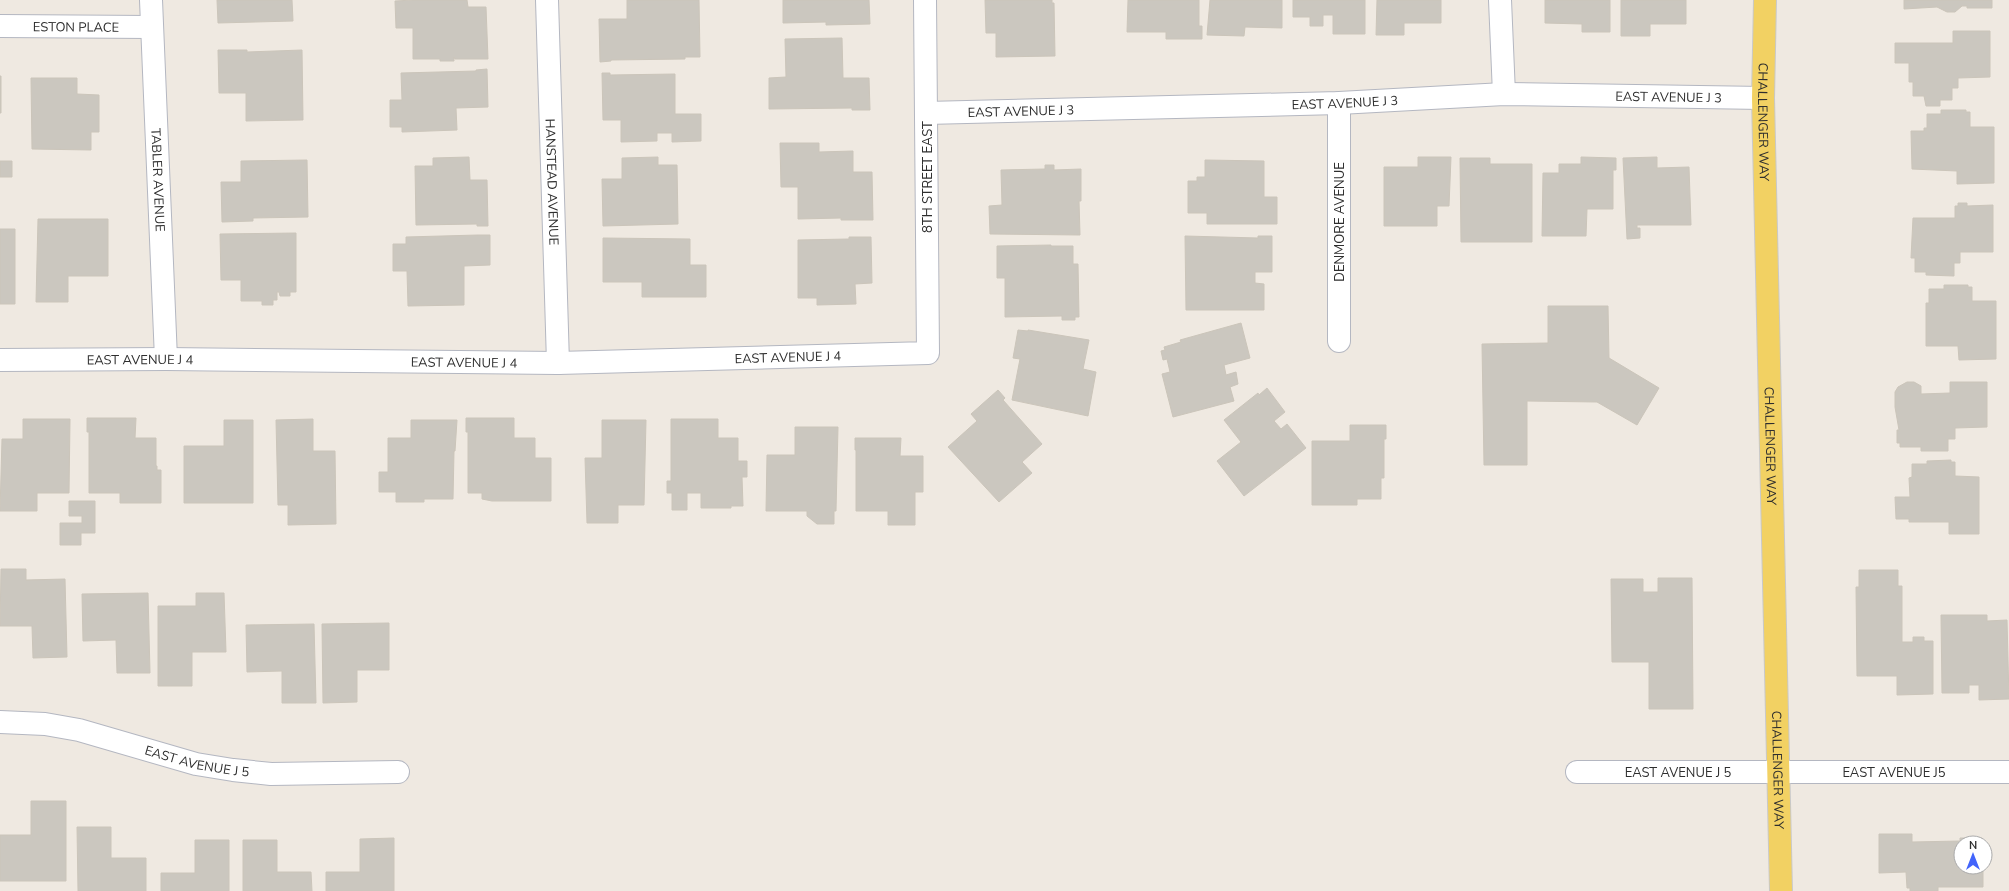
<svg xmlns="http://www.w3.org/2000/svg" width="2009" height="891" viewBox="0 0 2009 891" font-family="'Nunito Sans',sans-serif">
  <rect width="100%" height="100%" fill="#efe9e1"/>
  <path fill="#cbc7bf" stroke="#cbc5ba" d="M217 0H292L293 21 218 23Z
    M413 0H467L468 7H486L488 59H455L454 57V61H440V59H413V28H396L395 1Z
    M627 0H699L700 57H685V59L611 60V61L600 62 599 19H627Z
    M783 0H869L870 24 826 25V22L783 23Z
    M985 0H1052V3H1054L1055 56 996 57V33H986Z
    M1128 0H1199V26H1202V39H1166V32H1127Z
    M1210 0H1282V28L1245 27 1244 36 1207 35Z
    M1293 0H1365V34H1333V15H1323V26H1310V17H1293Z
    M1377 0H1441V23H1404V35H1376Z
    M1545 0H1610V32H1582V24L1545 23Z
    M1621 0H1686V24H1650V36H1621Z
    M1904 0H1992V8H1967V6H1962L1955 12H1947L1937 7 1904 9Z
    M1953 31H1990V77L1958 78V88H1952V100H1940V106H1926L1924 96H1913V82H1909V63H1895V43H1953Z
    M842 38 843 78H869L870 110H852V108L769 109V78L786 77 785 39Z
    M218 50H247V52L302 50 303 120 246 121V93H219Z
    M487 69 488 107 456 108 457 130 402 132V127H390V100H402L401 73 476 71V70Z
    M602 73H610V75L675 74V114H701V141L672 142V133H657V141L621 142V120H603Z
    M0 76H1V113H0Z
    M31 78H77V94L99 95V132H91V150L32 149Z
    M1941 110H1966V112H1970V127H1994V183L1957 184V171L1912 169 1911 131H1924V128H1927V114H1941Z
    M780 143H819V152L853 151V172H872L873 220H841V218L798 219V187H781Z
    M469 157 470 180H487L488 226H477V224L416 225 415 166H433V158Z
    M658 157V165H677L678 224 603 226 602 179H622V158Z
    M1418 157H1451L1449 206H1437V226H1384V167H1418Z
    M1581 157 1616 158V170H1613V209H1587L1586 236H1542L1543 173H1559V164H1581Z
    M1657 157V168L1689 167 1691 225H1637V228H1640V238L1627 239 1623 158Z
    M1460 158H1490V164H1532V242H1461Z
    M307 160 308 217 253 218V221L222 222 221 182H241V161Z
    M1205 160 1264 161V197H1277V224H1207V213H1188V181H1197V177H1205Z
    M0 161H12V177H0Z
    M1045 165H1054V170L1081 169V201H1079L1080 235 990 234 989 206 1002 205 1001 170 1045 169Z
    M1958 203H1967V206L1993 205V252H1960V263H1954V276L1926 275V272H1915V258H1911L1913 218H1955V206H1958Z
    M38 219H108V276H68V302H36Z
    M0 229H15V304H0Z
    M296 233V292H290V296H280L279 292H277V300H273V305H262V301H241V280H221L220 234Z
    M478 235H490V265L464 266V305L408 306 407 271H393V244H406V237Z
    M1185 236 1258 238V236H1272V272H1255V283L1264 284V310H1186Z
    M849 237H871L872 283 855 284 856 304 817 305V298H798V240L849 239Z
    M603 238 690 239V265H706V297H642V282H603Z
    M1051 245V246H1073V264H1078L1079 317H1075V320H1062V316L1005 317V278H997V246Z
    M1944 285H1968V287H1972V301H1996V359L1959 360 1958 346H1926V303H1929V289H1944Z
    M1548 306H1608L1609 358 1659 388 1637 425 1597 402 1527 401V465H1484L1482 344 1548 343Z
    M1241 323 1250 358 1224 365 1226 375 1236 372 1238 384 1230 387 1234 401 1173 417 1162 374 1170 372 1167 359 1163 360 1161 351 1165 350 1164 347 1181 342 1180 340Z
    M1018 330 1028 331V330L1089 340 1083 369 1096 372 1088 416 1012 400 1020 359 1013 358Z
    M1907 382H1914L1921 386V394L1950 393V382H1987V427L1955 428V439H1948V451H1921V447H1900V443H1897V430H1899L1895 407V392L1898 387Z
    M1267 388 1285 412 1274 421 1281 429 1287 424 1306 448 1244 496 1217 461 1241 442 1224 420 1258 393 1259 395Z
    M998 390 1005 398 1003 400 1042 444 1022 462 1032 473 999 502 948 447 977 421 971 414Z
    M87 418H136L135 438H156V466H157V470H161V503H120V493H89V432H87Z
    M466 418H514V438H535V458H551V501H492L482 499V493H468V432H466Z
    M23 419H70L69 493H37V511H0L2 439H23Z
    M313 419V451H335L336 524 288 525V505H278L276 420Z
    M671 419H718V438H738V461H747V477H742L743 506H731V508H701V493H687V510H672V493H667V481H671Z
    M224 420H253V503H184V446H224Z
    M411 420H457L455 451H454L453 499H424V502H396V492H379V472H388V438H411Z
    M602 420H646L644 505H618V523H587L585 458H602Z
    M1350 425H1386V439H1384V478H1381V499H1357V505H1312V441H1350Z
    M795 427H838L836 511H834V524H817L807 516V511H766L767 455H795Z
    M855 438H901L900 456H923V492H915V525H888V511H856V450H855Z
    M1951 460V462H1955V476L1979 477V534H1949V522H1909V519H1896L1895 497H1910L1909 478 1912 477V464H1927V461Z
    M69 501H95V533H81V545H60V523H82V516H69Z
    M1 569H26V580L65 579 67 657 33 658 32 626H0Z
    M1859 570H1898V586H1902V642H1913V637H1924V641H1933V694L1897 695V676H1857L1856 587H1859Z
    M1658 578H1692L1693 709H1649V662H1612L1611 579H1643V592H1658Z
    M148 593 150 673H117L116 640 83 641 82 594Z
    M196 593H224L226 652H192V686H158V606H196Z
    M1941 615H1987V621L2007 620 2009 699 1979 700V685H1969V693H1942Z
    M389 623V670H357V702L323 703 322 624Z
    M314 624 316 703H282V671L247 672 246 625Z
    M31 801H66V881H0V835H31Z
    M77 827H111V858H146V891H78Z
    M1879 834H1912V842L1960 841V838H1982V843H1961V867H1983V887H1938V891H1910V888H1907L1906 872 1879 873Z
    M394 838V891H326V872H360V839Z
    M195 840H229V891H161V873H195Z
    M243 840H277V872H311L312 891H243Z"/>
  <g fill="none" stroke-linecap="round" stroke-linejoin="round">
    <defs>
      <g id="minor">
        <path id="s1" d="M151 0 166 359"/>
        <path id="s2" d="M547 0 558 363"/>
        <path d="M1500 0 1504 94"/>
        <path id="s3" d="M0 26 151 27"/>
        <path id="s4" d="M926 113 1339 103 1504 94 1763 98"/>
        <path d="M1339 341V103"/>
        <path id="s5" d="M0 360 166 359 558 363 928 353 925 0"/>
        <path id="s6" d="M0 722 45 724 79 730 196 764 233 770 271 774 398 772"/>
        <path id="s7" d="M1577 772H2009"/>
      </g>
      <g id="major">
        <path id="s8" d="M1765 0 1763 98 1781 891"/>
      </g>
    </defs>
    <use href="#minor" stroke="#b4b7c1" stroke-width="24"/>
    <use href="#major" stroke="#c9c9c9" stroke-width="24"/>
    <use href="#minor" stroke="#fff" stroke-width="22"/>
    <use href="#major" stroke="#f2d163" stroke-width="22"/>
  </g>
  <g text-anchor="middle" stroke-width="3" stroke-linejoin="round" paint-order="stroke">
    <g font-size="13" fill="#2e2e2e" stroke="#fff">
      <text dy="5" stroke="none"><textPath href="#s3" startOffset="76">ESTON PLACE</textPath></text>
      <text dy="5" stroke="none"><textPath href="#s4" startOffset="743">EAST AVENUE J 3</textPath></text>
      <text dy="5" stroke="none"><textPath href="#s4" startOffset="419">EAST AVENUE J 3</textPath></text>
      <text dy="5" stroke="none"><textPath href="#s4" startOffset="95">EAST AVENUE J 3</textPath></text>
      <text dy="5" stroke="none"><textPath href="#s8" startOffset="122">CHALLENGER WAY</textPath></text>
      <text transform="translate(927 177) rotate(-90)" y="5">8TH STREET EAST</text>
      <text dy="5" stroke="none"><textPath href="#s1" startOffset="180">TABLER AVENUE</textPath></text>
      <text dy="5" stroke="none"><textPath href="#s2" startOffset="182">HANSTEAD AVENUE</textPath></text>
      <text transform="translate(1339 222) rotate(-90)" y="5">DENMORE AVENUE</text>
      <text dy="5" stroke="none"><textPath href="#s5" startOffset="788">EAST AVENUE J 4</textPath></text>
      <text dy="5" stroke="none"><textPath href="#s5" startOffset="140">EAST AVENUE J 4</textPath></text>
      <text dy="5" stroke="none"><textPath href="#s5" startOffset="464">EAST AVENUE J 4</textPath></text>
      <text dy="5" stroke="none"><textPath href="#s8" startOffset="446">CHALLENGER WAY</textPath></text>
      <text dy="5" stroke="none"><textPath href="#s6" startOffset="202">EAST AVENUE J 5</textPath></text>
      <text dy="5" stroke="none"><textPath href="#s8" startOffset="770">CHALLENGER WAY</textPath></text>
      <text dy="5" stroke="none"><textPath href="#s7" startOffset="101">EAST AVENUE J 5</textPath></text>
      <text dy="5" stroke="none"><textPath href="#s7" startOffset="317">EAST AVENUE J5</textPath></text>
    </g>
  </g>
  <g transform="translate(1973 855)"><circle r="19" fill="#ffffff" stroke="#ababab"/>
  <path d="M0-3L7 15L0 10L-7 15Z" fill="#4264fb"/>
  <text y="-6" font-size="11" font-weight="bold" text-anchor="middle" fill="#2e2e2e">N</text>
  </g>
</svg>
